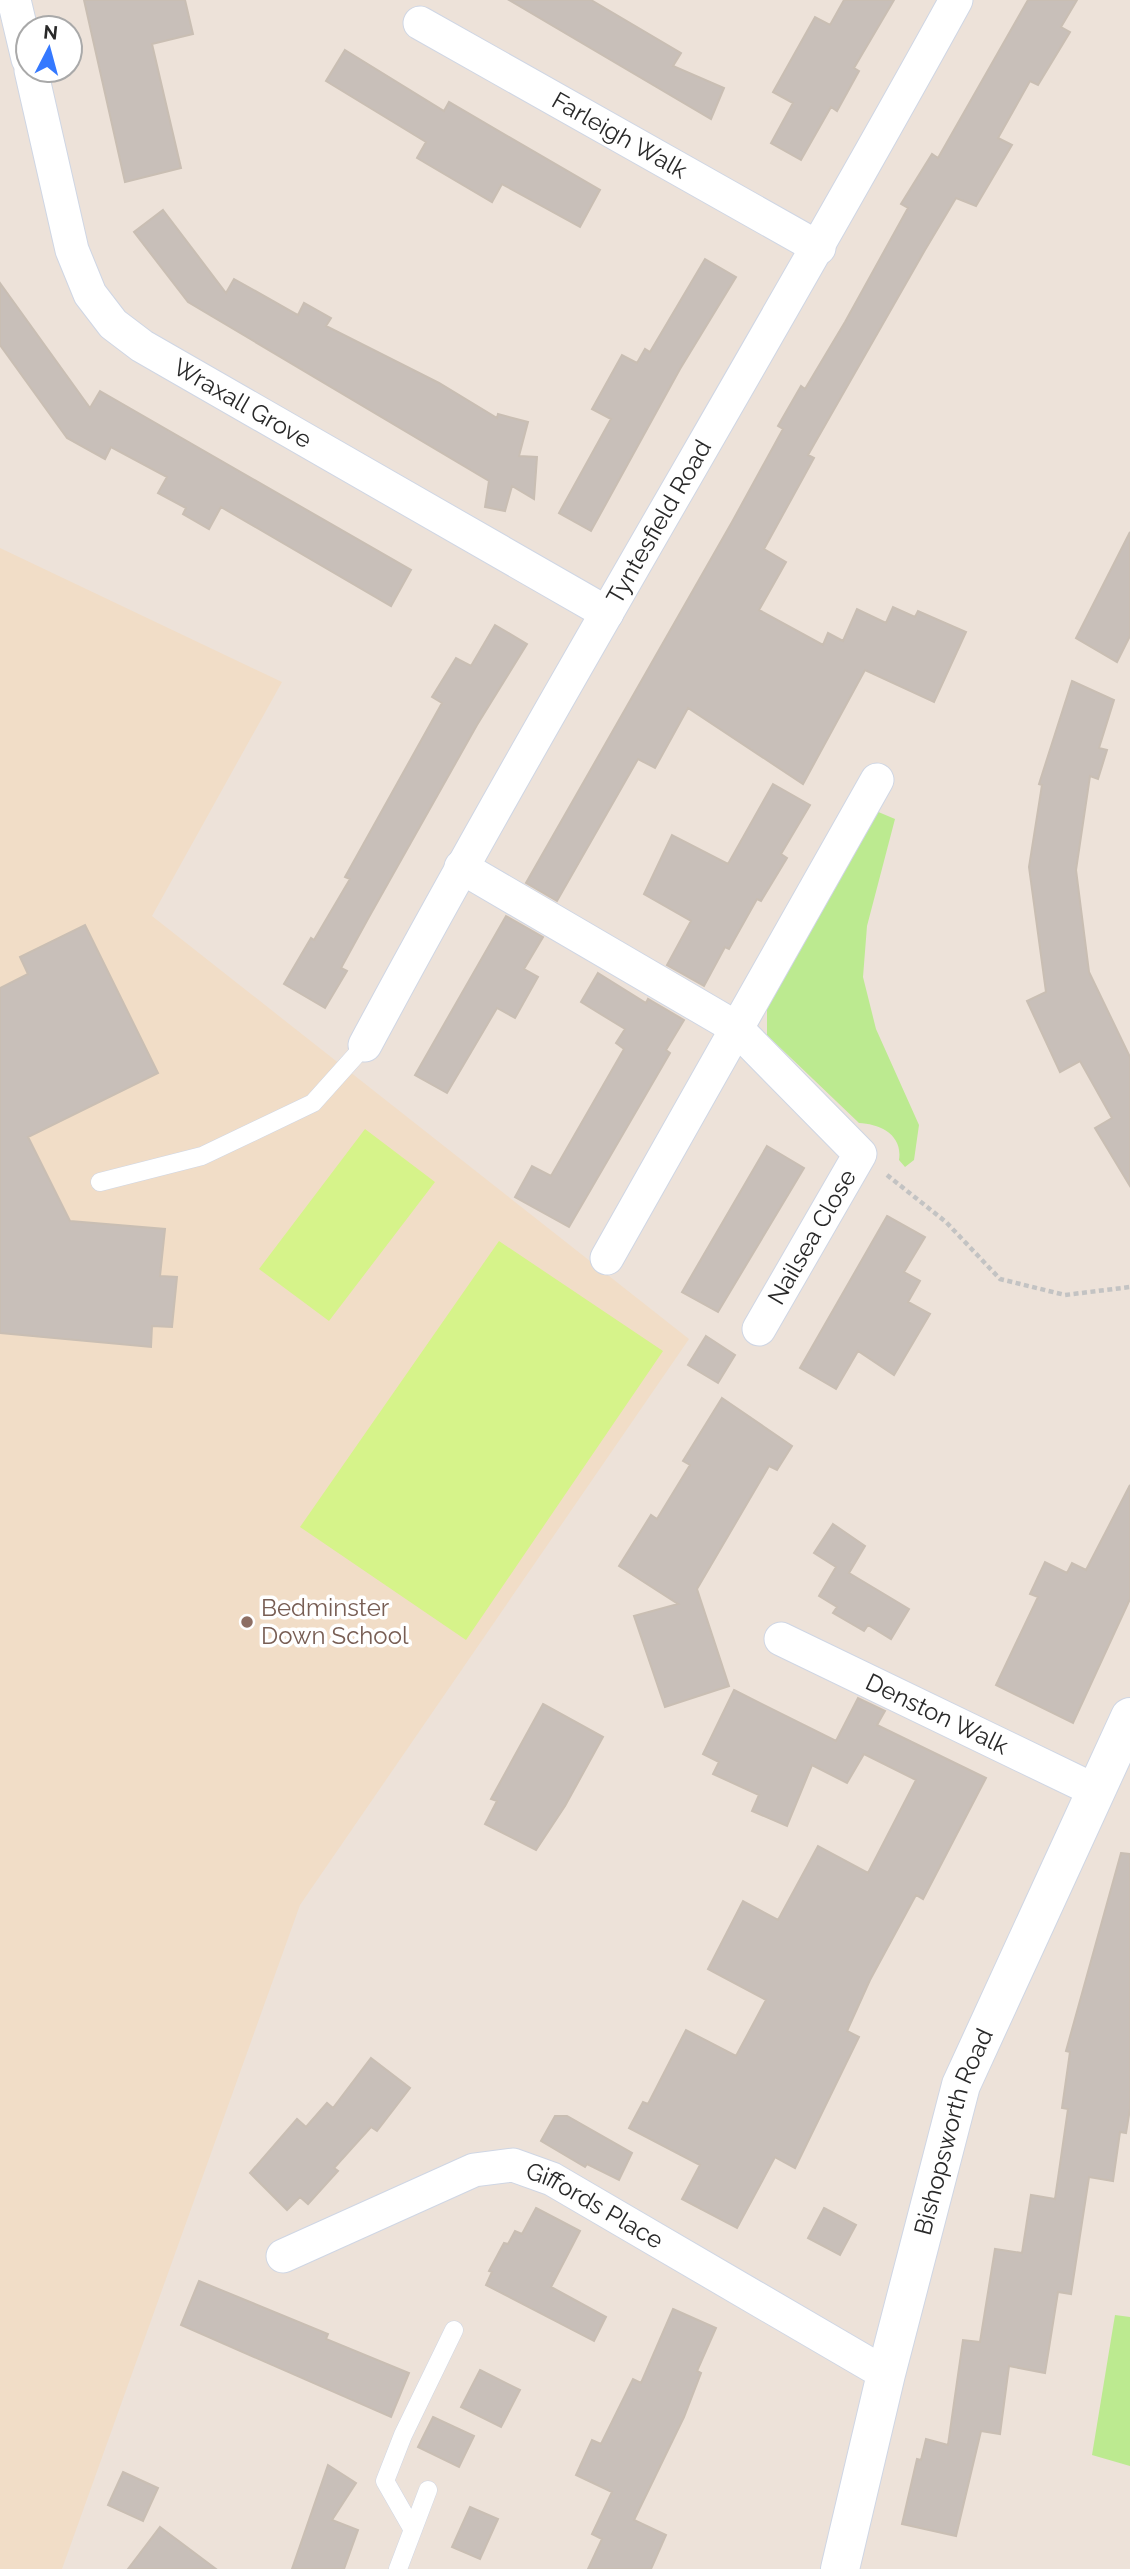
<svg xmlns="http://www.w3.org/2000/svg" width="1130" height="2569" viewBox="0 0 1130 2569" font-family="Raleway,sans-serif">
  <rect width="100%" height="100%" fill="#ede2d9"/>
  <path fill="#f1ddc7" d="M0 548 282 682 152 916 689 1339 300 1905 62 2569H0Z"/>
  <path fill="#bcea90" d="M876 811 895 819 867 926 863 977 876 1029 919 1125 914 1160 905 1167 899 1160C903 1134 879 1124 859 1123L767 1035V1008Z
    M1115 2315 1130 2317V2466L1092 2455Z"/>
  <path fill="#d6f38a" d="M365 1129 435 1182 329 1321 259 1269Z
    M499 1241 663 1351 466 1640 300 1527Z"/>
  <path fill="#c8bfb9" stroke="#c9beb3" stroke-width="2" d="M84 0H185L193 34 152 44 181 168 125 182Z
    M509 0H591L681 53 673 66 724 88 711 119Z
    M844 0H894L854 68 859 71 837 111 831 107 801 160 771 143 793 103 773 92 815 17 830 25Z
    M1028 0H1077L1061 27 1070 32 1038 85 1030 81 998 138 1012 145 976 206 956 198 925 250 808 455 814 458 764 549 786 562 759 610 823 645 828 633 843 641 857 609 886 623 893 607 915 617 918 611 966 632 934 702 865 670 803 784 688 708 655 768 638 759 557 901 526 883 732 522 783 429 778 426 801 386 805 389 845 322 908 208 901 204 932 154 938 158Z
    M345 50 444 111 449 102 600 190 580 227 502 184 492 202 417 158 426 142 326 81Z
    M163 210 226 293 234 279 298 315 304 303 331 318 326 326 439 383 497 418 498 414 528 422 519 456 537 457 534 499 512 486 505 511 485 507 489 481 188 302 134 232Z
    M705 259 736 277 680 369 591 531 559 513 611 419 592 409 622 355 637 363 645 349 650 352Z
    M0 283 90 408 100 391 411 570 391 606 221 507 209 529 183 514 186 508 158 493 167 477 111 447 105 459 67 438 0 345Z
    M1130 532V636L1117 662 1076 638Z
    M495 625 527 644 477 725 369 917 341 968 347 971 325 1008 284 984 311 938 314 940 350 879 345 877 442 703 432 697 456 658 471 666Z
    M1072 681 1114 700 1099 748 1107 750 1098 779 1090 776 1076 870 1089 972 1130 1057V1186L1095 1128 1112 1118 1080 1061 1060 1072 1027 1001 1046 992 1029 867 1042 785 1039 784Z
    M773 784 810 805 781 854 787 858 761 901 757 899 729 949 725 947 704 986 667 965 691 921 644 894 672 835 728 864Z
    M506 916 543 937 524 969 538 977 515 1018 497 1008 447 1093 415 1075Z
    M85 925 158 1073 28 1137 70 1221 165 1229 160 1276 177 1277 172 1327 152 1326 151 1347 0 1333V988L28 974 20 957Z
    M598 973 646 1003 648 999 684 1020 666 1050 670 1053 569 1227 515 1197 532 1166 551 1176 624 1049 616 1043 625 1029 581 1002Z
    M767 1146 804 1168 718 1312 682 1292Z
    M887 1216 925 1237 904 1272 920 1281 908 1302 930 1314 894 1375 858 1351 836 1389 800 1368Z
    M706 1336 735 1355 718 1383 688 1365Z
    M722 1398 792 1446 777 1470 769 1466 697 1589 729 1686 665 1707 634 1616 678 1604 619 1566 651 1515 657 1519 690 1465 683 1461Z
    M1130 1485V1599L1073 1723 996 1685 1038 1597 1030 1594 1045 1562 1067 1573 1072 1563 1086 1570Z
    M833 1524 865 1546 849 1573 909 1609 891 1639 868 1625 864 1631 833 1613 837 1607 819 1596 836 1567 814 1553Z
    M734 1690 836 1741 858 1698 885 1711 877 1725 986 1778 923 1899 916 1895 870 1980 847 2031 859 2037 795 2168 775 2157 737 2228 682 2199 700 2165 629 2128 643 2102 648 2104 686 2030 736 2056 766 2000 708 1969 743 1901 778 1920 818 1846 868 1873 916 1780 864 1754 847 1783 812 1765 787 1826 752 1811 759 1795 713 1774 719 1762 703 1754Z
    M543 1704 603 1737 565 1806 536 1850 485 1824 497 1801 491 1799Z
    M1121 1853 1130 1854V2109L1126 2133 1120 2132 1113 2181 1089 2177 1071 2294 1058 2292 1045 2373 1009 2366 1000 2434 981 2431 956 2536 902 2524 917 2459 921 2460 926 2439 948 2445 963 2340 980 2342 995 2249 1022 2253 1031 2195 1055 2199 1068 2109 1062 2108 1070 2052 1066 2051Z
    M371 2058 410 2088 377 2131 371 2127 334 2168 338 2171 308 2204 300 2197 287 2210 250 2173 297 2119 306 2127 327 2103 333 2108Z
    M555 2116H567L632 2153 619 2180 587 2164 585 2167 541 2141Z
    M536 2208 580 2231 551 2287 606 2317 594 2341 486 2285 492 2272 489 2271 504 2243 508 2244 515 2231 522 2234Z
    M824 2208 856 2225 840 2255 808 2238Z
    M199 2281 328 2334 326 2339 409 2373 391 2417 181 2325Z
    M673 2309 716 2328 697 2371 701 2373 684 2417 634 2520 666 2535 651 2569H588L602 2539 592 2534 612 2492 576 2475 592 2440 601 2444 633 2379 641 2383Z
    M480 2370 520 2390 501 2427 461 2407Z
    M433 2417 474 2436 459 2467 418 2447Z
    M328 2465 356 2483 332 2520 358 2530 344 2569H292Z
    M123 2472 158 2488 143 2521 108 2505Z
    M470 2507 498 2519 480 2559 452 2547Z
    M160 2527 216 2569H128Z"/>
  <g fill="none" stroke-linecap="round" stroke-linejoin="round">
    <defs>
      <path id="lane" d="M100 1182 202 1156 313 1103 365 1045
        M413 2530 385 2481 403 2435 454 2330
        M398 2569 428 2490"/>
      <g id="street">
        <path d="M14 0 28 59"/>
        <path id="s1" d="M420 23 819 248"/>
        <path id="s2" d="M31 70 72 250 90 294 113 324 142 346 607 613"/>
        <path d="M461 867 735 1027 860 1154 759 1329"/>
        <path id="s3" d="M365 1045C554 693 763 351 956 0"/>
        <path d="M607 1258 877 780"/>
        <path id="s4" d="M781 1639 1094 1790"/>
        <path id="s5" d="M283 2256 474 2170 513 2165 552 2179 886 2374"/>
      </g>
      <g id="secondary">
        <path id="s6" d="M840 2569 886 2374 961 2085 1130 1717"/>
      </g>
    </defs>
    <use href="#lane" stroke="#cfd6e4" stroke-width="19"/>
    <use href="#street" stroke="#cfd6e4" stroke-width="35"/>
    <use href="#secondary" stroke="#cfd6e4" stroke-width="40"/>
    <path stroke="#c3c3c3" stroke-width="4.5" stroke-dasharray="5 3.5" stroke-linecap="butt" d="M887 1175 946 1222 1000 1279 1065 1295 1130 1287"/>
    <use href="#lane" stroke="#fff" stroke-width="18"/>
    <use href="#street" stroke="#fff" stroke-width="33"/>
    <use href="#secondary" stroke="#fff" stroke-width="38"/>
  </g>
  <circle fill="#8d6e63" stroke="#fff" stroke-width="2.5" cx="247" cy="1622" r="7"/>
  <g text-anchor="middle" stroke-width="7" stroke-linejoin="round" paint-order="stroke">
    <g font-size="24" fill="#292929" stroke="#fff">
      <text dy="8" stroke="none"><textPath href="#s1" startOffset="229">Farleigh Walk</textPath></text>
      <text dy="8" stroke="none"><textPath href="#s2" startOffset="422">Wraxall Grove</textPath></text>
      <text dy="8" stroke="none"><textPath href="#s3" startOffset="600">Tyntesfield Road</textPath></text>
      <text transform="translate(812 1237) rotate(-60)" y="8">Nailsea Close</text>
      <text dy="8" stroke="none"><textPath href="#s4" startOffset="173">Denston Walk</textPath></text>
      <text dy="8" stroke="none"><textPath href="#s6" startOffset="452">Bishopsworth Road</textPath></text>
      <text dy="8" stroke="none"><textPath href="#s5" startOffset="340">Giffords Place</textPath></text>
    </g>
    <g font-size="24" fill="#785e54" stroke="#fff" text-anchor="start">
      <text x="261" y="1616">Bedminster<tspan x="261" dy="28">Down School</tspan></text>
    </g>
  </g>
  <g transform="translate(49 49) rotate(6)"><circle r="33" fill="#ffffff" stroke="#a9a9a9" stroke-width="2"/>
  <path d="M0-5L12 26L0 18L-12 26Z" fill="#3579ff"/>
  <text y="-10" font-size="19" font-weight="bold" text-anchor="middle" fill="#292929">N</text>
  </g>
</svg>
